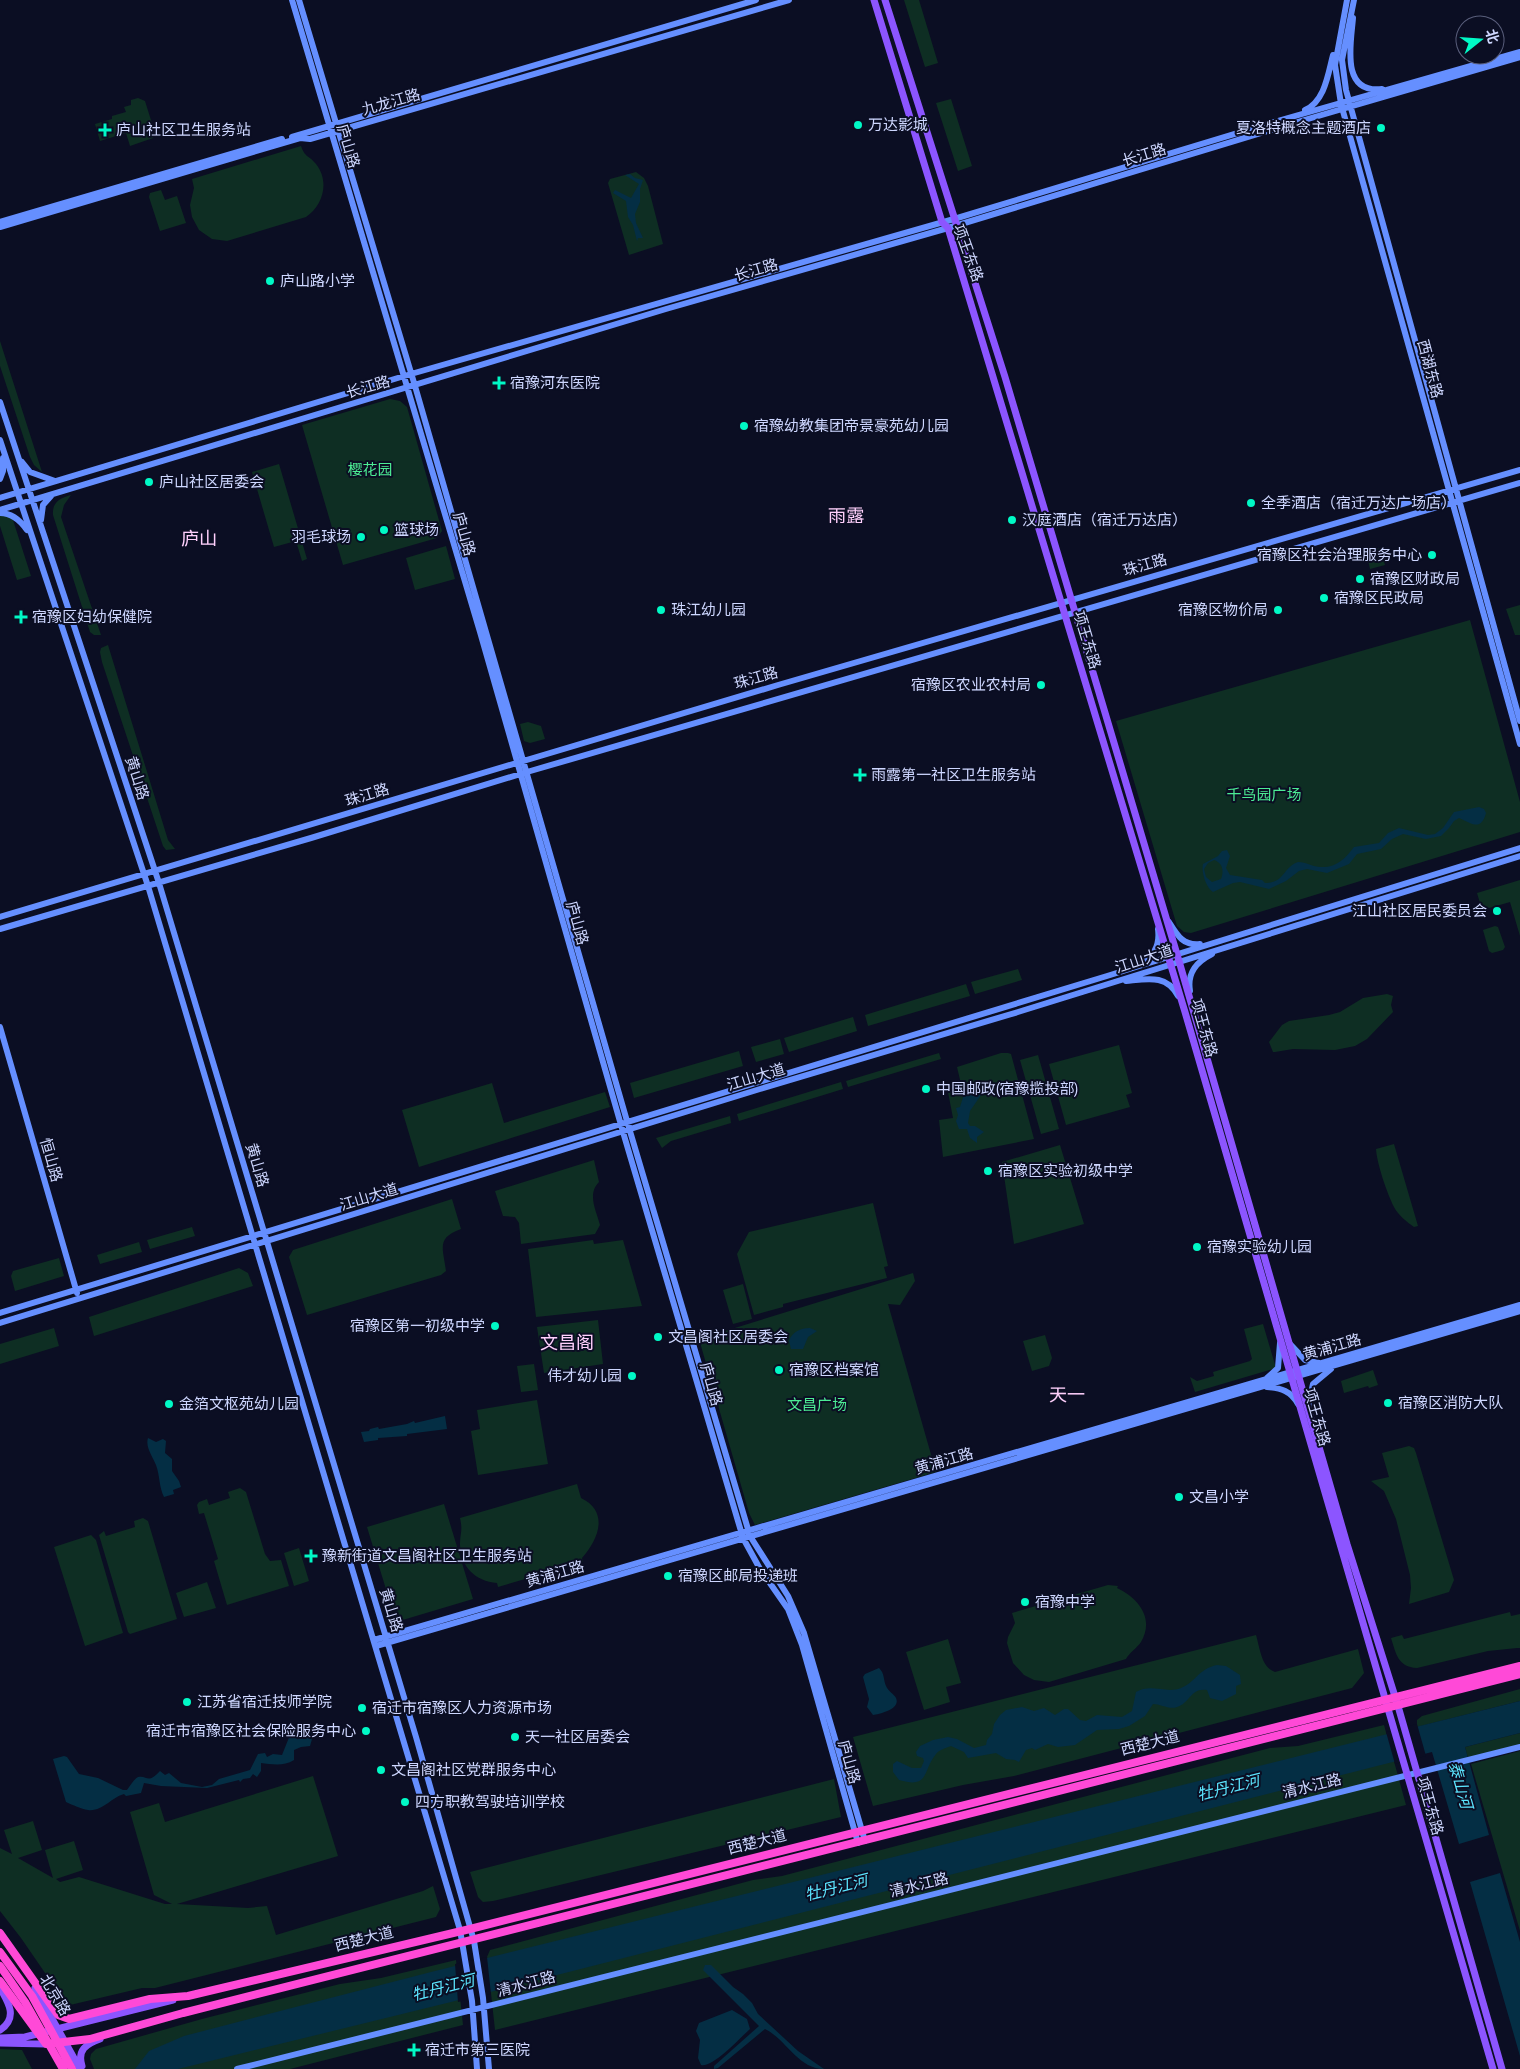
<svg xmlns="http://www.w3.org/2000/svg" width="1520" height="2069" viewBox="0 0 1520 2069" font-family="'Asap Condensed','Noto Sans SC',sans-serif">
  <rect width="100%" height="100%" fill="#0b0e23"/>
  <path fill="#0e2e23" d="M904 0H919L938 63 925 67Z
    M138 98 145 101 155 133 153 138 130 146 126 133 100 141 95 124 112 119V116L126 112 124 107 131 105V100Z
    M951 99 972 166 958 171 936 103Z
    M301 146C305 158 309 155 316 164 330 182 323 205 306 217L227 241 212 239 199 230 192 217 190 205 194 188 192 179Z
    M636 172 644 178 648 186 663 244 629 255 608 183 610 179Z
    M161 190 165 200 177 196 186 223 160 231 149 197 150 193Z
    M0 341 42 472 34 465 30 457 0 366Z
    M390 399 400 401 407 407 442 531 437 538 343 565 302 425Z
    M279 464 307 559 302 561 296 541 274 547 252 472Z
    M71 495 64 505 61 517 101 635H94L90 632 53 515C52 502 60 498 71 495Z
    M4 515 12 517 31 576 17 580 0 526V516Z
    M446 546 455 579 415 590 406 558Z
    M1380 548 1385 565 1370 569 1366 551Z
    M1520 605V635H1515L1506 609Z
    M1470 620 1520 802V832L1191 933 1184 932 1177 926 1116 721Z
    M108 645 168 840 175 849 166 850 163 846 102 662 100 652 101 648Z
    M528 722 541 726 545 739 530 743 524 741 520 724Z
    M1520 880V936L1510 902 1482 910 1477 893Z
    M1495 926 1498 927 1505 947 1503 950 1492 953 1489 951 1483 930Z
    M1018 969 1022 980 975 994 971 982Z
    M966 984 970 996 868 1026 865 1015Z
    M1387 994 1393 996 1391 1005 1393 1012 1367 1039 1355 1046 1335 1050 1293 1049 1275 1052H1273L1269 1042 1282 1025 1289 1021 1329 1015 1340 1012 1363 998Z
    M853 1017 857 1031 789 1052 784 1038Z
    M780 1039 784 1054 756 1062 751 1047Z
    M1119 1045 1132 1093 1126 1095 1130 1107 1066 1125 1049 1064Z
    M739 1051 743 1066 634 1098 630 1083Z
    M939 1053 941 1059 848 1087 846 1081Z
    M1001 1053H1008L1011 1054 1034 1139 943 1157 939 1120 953 1118 947 1087 961 1084 957 1067Z
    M1038 1055 1059 1129 1041 1134 1020 1060Z
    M841 1082 843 1089 739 1121 737 1114Z
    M492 1083 504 1123 605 1092 610 1107 419 1167 402 1110Z
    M730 1116 731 1123 671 1141 662 1148 656 1138Z
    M1394 1144 1418 1226 1414 1227C1407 1222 1398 1215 1394 1207 1387 1193 1377 1164 1376 1149Z
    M1060 1145 1084 1224 1014 1244 1002 1162Z
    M594 1160 599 1182C587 1194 596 1210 600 1225L595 1234 521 1244 519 1223 515 1217 503 1216 495 1191Z
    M452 1199 461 1229C436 1238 443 1248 446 1271L441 1275 307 1315 289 1257 293 1250Z
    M873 1203 888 1266 884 1267 887 1278 783 1304V1307L754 1315 737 1254 749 1232Z
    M192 1227 195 1236 150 1249 147 1240Z
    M593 1240 594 1244 623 1240 642 1306 536 1317 528 1249Z
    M139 1242 142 1252 100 1264 97 1255Z
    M59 1258 64 1276 15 1291 11 1276 13 1271Z
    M239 1268 248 1273 253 1286 94 1336 89 1317Z
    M913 1273 915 1281 900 1305 888 1304 936 1472 755 1525 749 1513 699 1339Z
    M743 1284 752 1319 733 1324 723 1290Z
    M598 1320 603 1364 544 1373 537 1327Z
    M1263 1324 1276 1368 1195 1392 1190 1377 1197 1381 1214 1376 1213 1372 1250 1361 1252 1359 1244 1329Z
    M54 1328 59 1346 0 1364V1344Z
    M1045 1335 1052 1358 1049 1366 1032 1371 1023 1341Z
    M534 1364 538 1390 521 1392 517 1366Z
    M1373 1370 1378 1385 1369 1388 1368 1386 1344 1393 1341 1381Z
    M537 1400 548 1464 478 1475 471 1431 480 1429 477 1410Z
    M1409 1446 1414 1448 1416 1453 1454 1580 1449 1592 1409 1604 1411 1588 1410 1575 1396 1519 1384 1491 1371 1481 1389 1477 1382 1453Z
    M577 1484 581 1498C610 1512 598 1540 582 1558L583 1562 498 1587 497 1583C475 1581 461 1567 460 1545 460 1533 463 1531 460 1518Z
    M240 1488 246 1492 265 1554 270 1561 281 1560 289 1586 227 1605 214 1561 218 1559 204 1513 199 1514 197 1505 199 1502 207 1499 209 1505 230 1498 228 1492Z
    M444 1504 473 1599 396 1622 367 1527Z
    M143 1518 148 1521 177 1619 130 1634 128 1632 99 1535 104 1531 106 1536 135 1527 134 1521Z
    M91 1535 96 1540 123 1633 85 1646 54 1547Z
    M299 1548 309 1581 294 1586 284 1553Z
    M207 1582 216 1608 184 1617 176 1593Z
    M1108 1585 1118 1586 1117 1588C1138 1598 1155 1618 1141 1642 1137 1648 1129 1653 1126 1659L1049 1682 1034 1680 1024 1675 1013 1663 1007 1643 1008 1637 1015 1623 1012 1613Z
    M1510 1612 1511 1616 1520 1614V1648H1517L1488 1651 1417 1668C1398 1667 1396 1654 1391 1638L1402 1635 1404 1639Z
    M1256 1635C1260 1648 1261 1667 1275 1672L1358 1649 1364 1673 1352 1688 1014 1776 963 1785 873 1806 853 1737Z
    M948 1639 961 1683 946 1687 950 1702 924 1710 906 1652Z
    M1520 1689V1701L1417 1727V1720L1422 1716Z
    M1384 1725 1406 1805 495 2030 487 1957 490 1950 753 1880 782 1876 1270 1748 1298 1746Z
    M1520 1733V1745L1468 1758 1465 1747Z
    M1520 1751V1931L1471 1764Z
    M313 1776 338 1856 177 1904 248 1908 267 1906 276 1935 423 1891 433 1886 440 1909 436 1917 155 1988H142L70 2005 65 2002 21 1938 0 1911V1848L12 1854 4 1830 33 1821 42 1850 18 1858 53 1878 45 1850 74 1841 83 1870 56 1879 60 1882 79 1877 165 1904H172L154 1895 130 1812 159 1803 165 1822Z
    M834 1779 841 1817 493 1901 483 1902 478 1897 470 1872Z
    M456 1960 463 2025 290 2069H94L90 2059 91 2054 96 2049 202 2019 340 1984 381 1978Z
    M0 2049 22 2050 32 2069H0Z"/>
  <path fill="#042e44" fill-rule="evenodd" d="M630 174 635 178 643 180 640 189V202L635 214 636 223 643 238H638L637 241 633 225 628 217 626 201 613 193 615 190 631 198 639 184 625 175Z
    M1479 807 1484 809 1486 813C1481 832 1471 823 1459 818L1454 821 1449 828 1441 836 1426 839 1403 834 1392 839 1381 849 1357 854 1349 864 1327 873 1307 869 1299 871 1286 881 1269 889 1240 882 1233 883 1213 892C1206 888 1201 872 1203 864L1218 856 1222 851 1227 850 1230 856 1226 868 1230 875 1262 880 1265 883C1285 883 1282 868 1298 862 1306 862 1313 867 1321 867 1336 868 1346 858 1354 847L1379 843 1388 833 1399 828 1428 835 1435 834 1443 828 1454 812ZM1214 860C1223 863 1224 871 1221 879L1212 882 1206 877 1204 869 1208 863Z
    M971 1088 981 1095 970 1111 968 1123 970 1126H975L984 1132 977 1137V1143L970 1138 967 1129H959L956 1121 958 1115 956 1108 960 1107 965 1091Z
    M810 1328 817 1331 808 1337 803 1349H791L789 1341C792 1332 800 1328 810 1328Z
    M445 1416 447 1429 407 1434V1436L378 1438V1440L364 1442 361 1432 369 1431 370 1429 378 1427 379 1429 407 1424 414 1421 415 1423Z
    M148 1438 156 1442 163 1439 166 1441 165 1453 172 1459V1471L179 1481 181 1487 173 1490 174 1494 164 1497C159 1487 160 1476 156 1465 153 1457 145 1447 148 1438Z
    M1217 1665 1226 1666 1240 1675 1241 1684 1236 1686V1694L1222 1701 1210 1698 1207 1690C1191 1687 1190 1703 1177 1707 1169 1710 1161 1704 1153 1704L1145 1716 1129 1726 1119 1729 1097 1730 1075 1745 1058 1747 1048 1744 1035 1750 1032 1748 1026 1750 1019 1762 1015 1760 1006 1759 996 1753 968 1758 964 1752 951 1746C946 1748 939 1750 936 1754 922 1771 930 1789 899 1780L893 1772V1764L897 1761 912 1768H921L924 1761 923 1758 917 1756 916 1752 920 1746 933 1740 948 1737 957 1739 974 1748 986 1745 987 1740 992 1734 994 1724 1000 1715 1006 1710 1022 1707 1034 1711 1044 1708 1055 1715 1064 1709H1068L1080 1720 1086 1721 1097 1715 1122 1717 1132 1711 1136 1692C1151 1683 1166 1694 1181 1688 1196 1682 1198 1669 1217 1665Z
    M879 1668C885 1674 883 1679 886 1686 888 1691 894 1694 896 1698 901 1709 880 1714 873 1715L867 1707 869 1699 863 1677 865 1674Z
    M1520 1701V1733L1465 1747 1489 1835 1459 1844 1432 1752 451 2002 178 2069H135L149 2051 184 2036 431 1972Z
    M311 1727 314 1732 310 1746 301 1747 294 1750V1760C283 1767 271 1764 261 1763V1771L257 1777 253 1774 250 1778 243 1779 240 1782 239 1780 207 1788 161 1786 144 1783 141 1793 126 1796 124 1794C112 1797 102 1812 88 1810 81 1809 73 1805 66 1802L53 1759 64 1756 67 1757 79 1774 98 1778 123 1790H127C130 1786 134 1779 138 1777 148 1775 147 1785 160 1771L165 1775 169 1773 181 1783 202 1787 212 1785 219 1779 250 1770 258 1754 265 1753 267 1757 273 1754 282 1755 290 1735 296 1733 301 1734Z
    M1500 1873 1520 1942V2056L1470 1882Z
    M705 1965H711L733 1987 743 1994 752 2003 758 2014 798 2051 824 2069C798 2069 786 2039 765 2029L718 2068 714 2069V2066L759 2026 703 1970Z
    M732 2010 747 2019 750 2029C741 2037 713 2068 701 2065L698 2058 700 2040 696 2031 699 2023Z"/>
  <path fill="#0b0e23" d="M1417 1724 1426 1756 1395 1764 1386 1732Z
    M487 1957 491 1994 458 2002 455 1964Z"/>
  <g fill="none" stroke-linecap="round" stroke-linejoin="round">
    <path stroke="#658fff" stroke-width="6" d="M292 0 480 632 623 1132 743 1538 760 1569 788 1609 802 1645 858 1843
      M299 0 415 386 627 1121 750 1536 788 1596 804 1633 865 1841
      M1347 0 1335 65 1341 104 1520 744
      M1354 0 1342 60 1346 90 1520 721
      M1353 18C1351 43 1340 94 1382 89
      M1305 110C1325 101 1328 74 1333 55
      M292 137 756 0
      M0 222 282 139
      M0 227 300 138 310 139 789 0
      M0 402 159 883 416 1737 474 1941 483 1998 489 2069
      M0 440 148 886 460 1930 472 2001 477 2069
      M22 462 30 472 55 481
      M0 479 3 471V458
      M0 498 411 374 954 219 1281 120 1520 52
      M0 510 666 309 948 228 1284 126 1520 57
      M0 513C12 513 20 520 27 530
      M41 520 43 505 51 496
      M0 917 778 685 1520 470
      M1169 922C1177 935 1183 946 1200 944
      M0 929 311 838 527 772 1520 483
      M1142 963C1154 956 1160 944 1158 929
      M1126 981C1147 979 1167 974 1178 996
      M1190 991C1187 973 1196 962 1212 954
      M0 1027 77 1293
      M0 1313 1107 976 1520 848
      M0 1323 760 1089 1018 1012 1520 856
      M1291 1345 1305 1360 1319 1363
      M1267 1378 1278 1368 1280 1343
      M1267 1387C1281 1388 1291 1391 1298 1404
      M1308 1407 1313 1384 1331 1369
      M374 1640 1520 1305
      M376 1646 1520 1311
      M237 2069 1520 1747"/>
    <path stroke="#8c55ff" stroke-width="7" d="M874 0 942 222 948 228 1185 1012 1493 2069
      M885 0 1005 377 1179 961 1347 1544 1398 1706 1502 2069
      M0 1988C9 2003 18 2018 0 2030
      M35 1988 80 2069
      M0 2038 25 2037 173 2000
      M0 2043 46 2044
      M82 2066C77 2050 86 2044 100 2039"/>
    <path stroke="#ff49d7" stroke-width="8" d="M0 1933 58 2015 69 2019 150 1999 188 1996 470 1929 1520 1666
      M0 1981 46 2044 90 2039 183 2013 1520 1674"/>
    <path stroke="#ff49d7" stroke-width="8" d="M0 1952 32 1996 72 2069
      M0 1966 25 2002 63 2069"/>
  </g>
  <g fill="#00f9c6" stroke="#0b0e23" stroke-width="2">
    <circle cx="858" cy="125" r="5"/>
    <circle cx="1381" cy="128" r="5"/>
    <path d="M102.5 122.5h5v5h5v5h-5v5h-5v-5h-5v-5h5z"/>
    <circle cx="270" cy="281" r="5"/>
    <path d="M496.5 375.5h5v5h5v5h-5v5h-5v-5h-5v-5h5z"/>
    <circle cx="744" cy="426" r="5"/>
    <circle cx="149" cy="482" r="5"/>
    <circle cx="1251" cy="503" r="5"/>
    <circle cx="1012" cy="520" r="5"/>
    <circle cx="384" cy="530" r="5"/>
    <circle cx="361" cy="537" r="5"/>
    <circle cx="1432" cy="555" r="5"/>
    <circle cx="1360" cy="579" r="5"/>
    <circle cx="1324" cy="598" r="5"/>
    <circle cx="661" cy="610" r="5"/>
    <circle cx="1278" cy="610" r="5"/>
    <path d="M18.5 609.5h5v5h5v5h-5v5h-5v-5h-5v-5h5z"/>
    <circle cx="1041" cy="685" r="5"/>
    <path d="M857.5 767.5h5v5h5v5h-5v5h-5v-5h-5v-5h5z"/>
    <circle cx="1497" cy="911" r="5"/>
    <circle cx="926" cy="1089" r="5"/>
    <circle cx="988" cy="1171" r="5"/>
    <circle cx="1197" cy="1247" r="5"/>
    <circle cx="495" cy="1326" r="5"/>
    <circle cx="658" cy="1337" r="5"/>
    <circle cx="779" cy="1370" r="5"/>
    <circle cx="632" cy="1376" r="5"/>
    <circle cx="1388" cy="1403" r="5"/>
    <circle cx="169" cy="1404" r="5"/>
    <circle cx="1179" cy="1497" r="5"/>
    <path d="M308.5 1548.5h5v5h5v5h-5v5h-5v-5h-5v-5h5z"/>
    <circle cx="668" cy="1576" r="5"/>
    <circle cx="1025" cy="1602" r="5"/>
    <circle cx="187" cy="1702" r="5"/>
    <circle cx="362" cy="1708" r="5"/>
    <circle cx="366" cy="1731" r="5"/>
    <circle cx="515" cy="1737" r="5"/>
    <circle cx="381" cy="1770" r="5"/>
    <circle cx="405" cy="1802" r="5"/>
    <path d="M411.5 2042.5h5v5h5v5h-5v5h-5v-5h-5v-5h5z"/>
  </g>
  <g text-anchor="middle" stroke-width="4" stroke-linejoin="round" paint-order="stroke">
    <g font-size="15" fill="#ced7ff" stroke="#0b0e23">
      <text transform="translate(391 102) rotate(-16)" y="5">九龙江路</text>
      <text transform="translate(348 146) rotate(73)" y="5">庐山路</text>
      <text transform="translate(1144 155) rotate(-17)" y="5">长江路</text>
      <text transform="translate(968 253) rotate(70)" y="5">项王东路</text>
      <text transform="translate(756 270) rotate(-16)" y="5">长江路</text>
      <text transform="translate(1430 369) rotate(75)" y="5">西湖东路</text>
      <text transform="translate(368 387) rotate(-16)" y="5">长江路</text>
      <text transform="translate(464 534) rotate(74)" y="5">庐山路</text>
      <text transform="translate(1145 565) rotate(-16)" y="5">珠江路</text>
      <text transform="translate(1087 640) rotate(73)" y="5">项王东路</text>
      <text transform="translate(756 678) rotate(-16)" y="5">珠江路</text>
      <text transform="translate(137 778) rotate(72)" y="5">黄山路</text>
      <text transform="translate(367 795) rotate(-17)" y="5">珠江路</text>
      <text transform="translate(577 923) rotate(74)" y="5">庐山路</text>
      <text transform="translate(1144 959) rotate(-18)" y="5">江山大道</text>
      <text transform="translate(1204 1028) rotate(74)" y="5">项王东路</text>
      <text transform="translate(756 1077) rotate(-17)" y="5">江山大道</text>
      <text transform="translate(51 1160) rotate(74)" y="5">恒山路</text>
      <text transform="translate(257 1165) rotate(73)" y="5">黄山路</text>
      <text transform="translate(369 1197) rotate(-17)" y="5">江山大道</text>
      <text transform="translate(1332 1347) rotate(-16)" y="5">黄浦江路</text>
      <text transform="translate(711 1384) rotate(74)" y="5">庐山路</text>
      <text transform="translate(1317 1417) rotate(74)" y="5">项王东路</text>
      <text transform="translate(944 1461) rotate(-16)" y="5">黄浦江路</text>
      <text transform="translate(555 1574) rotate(-16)" y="5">黄浦江路</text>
      <text transform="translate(391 1610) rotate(73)" y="5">黄山路</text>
      <text transform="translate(1150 1743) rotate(-14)" y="5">西楚大道</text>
      <text transform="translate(849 1762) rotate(74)" y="5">庐山路</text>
      <text transform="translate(1312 1786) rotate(-14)" y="5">清水江路</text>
      <text transform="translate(1430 1806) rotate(74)" y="5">项王东路</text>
      <text transform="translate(757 1842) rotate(-14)" y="5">西楚大道</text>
      <text transform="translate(919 1885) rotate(-14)" y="5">清水江路</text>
      <text transform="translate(364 1939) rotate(-14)" y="5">西楚大道</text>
      <text transform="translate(526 1984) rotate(-15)" y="5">清水江路</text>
      <text transform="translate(55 1995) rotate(59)" y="5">北京路</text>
    </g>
    <g font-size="15" fill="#ced7ff" stroke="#0b0e23" text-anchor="start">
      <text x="868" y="130">万达影城</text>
      <text x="1371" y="133" text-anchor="end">夏洛特概念主题酒店</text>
      <text x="116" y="135">庐山社区卫生服务站</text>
      <text x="280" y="286">庐山路小学</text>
      <text x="510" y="388">宿豫河东医院</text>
      <text x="754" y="431">宿豫幼教集团帝景豪苑幼儿园</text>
      <text x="159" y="487">庐山社区居委会</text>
      <text x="1261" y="508">全季酒店（宿迁万达广场店）</text>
      <text x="1022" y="525">汉庭酒店（宿迁万达店）</text>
      <text x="394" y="535">篮球场</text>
      <text x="351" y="542" text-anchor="end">羽毛球场</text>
      <text x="1422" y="560" text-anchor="end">宿豫区社会治理服务中心</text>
      <text x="1370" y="584">宿豫区财政局</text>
      <text x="1334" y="603">宿豫区民政局</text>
      <text x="671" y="615">珠江幼儿园</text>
      <text x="1268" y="615" text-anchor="end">宿豫区物价局</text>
      <text x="32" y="622">宿豫区妇幼保健院</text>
      <text x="1031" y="690" text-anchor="end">宿豫区农业农村局</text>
      <text x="871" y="780">雨露第一社区卫生服务站</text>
      <text x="1487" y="916" text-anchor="end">江山社区居民委员会</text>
      <text x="936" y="1094">中国邮政(宿豫揽投部)</text>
      <text x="998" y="1176">宿豫区实验初级中学</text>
      <text x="1207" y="1252">宿豫实验幼儿园</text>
      <text x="485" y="1331" text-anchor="end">宿豫区第一初级中学</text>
      <text x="668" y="1342">文昌阁社区居委会</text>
      <text x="789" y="1375">宿豫区档案馆</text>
      <text x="622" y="1381" text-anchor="end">伟才幼儿园</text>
      <text x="1398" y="1408">宿豫区消防大队</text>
      <text x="179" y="1409">金箔文枢苑幼儿园</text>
      <text x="1189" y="1502">文昌小学</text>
      <text x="322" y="1561">豫新街道文昌阁社区卫生服务站</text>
      <text x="678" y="1581">宿豫区邮局投递班</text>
      <text x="1035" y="1607">宿豫中学</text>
      <text x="197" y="1707">江苏省宿迁技师学院</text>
      <text x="372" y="1713">宿迁市宿豫区人力资源市场</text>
      <text x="356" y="1736" text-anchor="end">宿迁市宿豫区社会保险服务中心</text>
      <text x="525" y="1742">天一社区居委会</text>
      <text x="391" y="1775">文昌阁社区党群服务中心</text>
      <text x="415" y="1807">四方职教驾驶培训学校</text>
      <text x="425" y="2055">宿迁市第三医院</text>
    </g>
    <g font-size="15" fill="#4cec94" stroke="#0b0e23">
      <text x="370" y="475">樱花园</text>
      <text x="1264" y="800">千鸟园广场</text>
      <text x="817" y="1410">文昌广场</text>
    </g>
    <g font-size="16" font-style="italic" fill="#5ce5ff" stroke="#0b0e23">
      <text transform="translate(1461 1785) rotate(74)" y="6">泰山河</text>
      <text transform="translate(1228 1787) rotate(-14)" y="6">牡丹江河</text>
      <text transform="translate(836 1887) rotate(-14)" y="6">牡丹江河</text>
      <text transform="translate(443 1987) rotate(-14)" y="6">牡丹江河</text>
    </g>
    <g font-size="18" fill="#ffd0fc" stroke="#0b0e23">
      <text x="846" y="522">雨露</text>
      <text x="199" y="545">庐山</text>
      <text x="567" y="1349">文昌阁</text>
      <text x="1067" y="1401">天一</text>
    </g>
  </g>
  <g transform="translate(1480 40) rotate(73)"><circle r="24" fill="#0b0e23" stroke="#595e7b"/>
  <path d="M0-4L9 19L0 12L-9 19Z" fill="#00f9c6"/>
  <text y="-8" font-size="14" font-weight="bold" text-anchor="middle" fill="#ced7ff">北</text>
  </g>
</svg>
